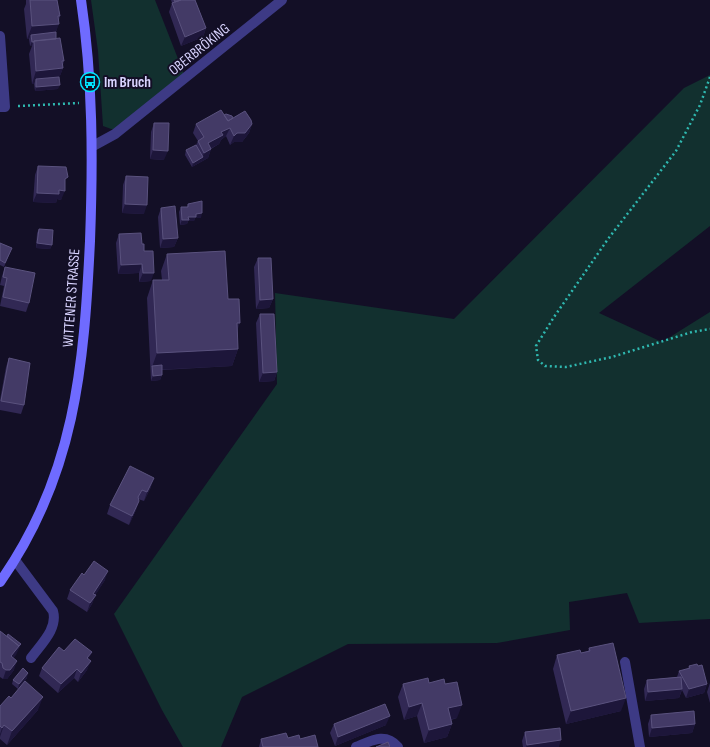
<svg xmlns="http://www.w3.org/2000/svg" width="710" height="747" viewBox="0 0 710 747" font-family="'Sofia Sans Condensed',sans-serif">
  <rect width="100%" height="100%" fill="#130f26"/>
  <path fill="#12302f" d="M91 0H155L184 74 114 130 103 126 98 51Z
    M710 75V226L599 313 662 342 710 312V619L639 623 627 593 569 602 570 630 497 643 348 644 242 697 221 747H183L162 710 114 614 277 384 275 293 454 319 684 88Z"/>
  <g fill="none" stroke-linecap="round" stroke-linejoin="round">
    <path stroke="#2fb8b0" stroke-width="2.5" stroke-dasharray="2 3" stroke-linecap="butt" d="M710 77 700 105 676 151 608 239 554 317 536 346 538 360 545 366 566 367 612 357 692 332 710 329
      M18 106 79 103"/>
    <path stroke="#3d3a85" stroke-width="10" d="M93 146 115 134 282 0
      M15 560 53 611C58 629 41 644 31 658
      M625 662 640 747
      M356 747C371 741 385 732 398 747"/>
    <path stroke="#3d3a85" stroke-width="10" d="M0 36 5 107H0"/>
    <path stroke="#6f6bff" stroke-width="10" d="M0 582C75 476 84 366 90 241 93 160 93 80 81 0"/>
  </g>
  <path fill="#312854" d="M26 0H57L60 16 56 32V39L64 61 63 65V68L59 78 58 89 35 91 34 84H32L29 54 32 46H30L29 39H27L24 9 26 4Z
    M171 0H195L206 28 203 37 181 46 169 12 172 3Z
    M224 115 252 124 249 133 242 142H234L230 145 226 136 221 140 219 144 211 149 208 158 192 167 185 155 186 150 196 145 198 141 193 133 196 124Z
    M154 123 164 160 150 159 151 132Z
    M38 166 65 184 61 200 57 199 56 203 33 202 35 175Z
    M126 176 144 214 122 213 123 185Z
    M188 204 201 218H195L194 221H188L187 224 180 225 179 212 181 207H187Z
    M161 208 178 238 174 247 160 248 158 217Z
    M39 229 52 245 50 249 36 248 37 233Z
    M119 234 142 244 144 251 151 281 139 282V273L118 274 116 243Z
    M0 243 12 248 4 267 0 265Z
    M167 254 228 299 237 330 238 349 232 366 162 370V375L160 380 151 381 147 298 153 280H162L161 271Z
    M258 258 273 299 269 308 256 309 254 267Z
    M5 267 29 303 26 312 0 306 4 286 0 285 2 276Z
    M260 314 277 372 274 381 259 382 256 323Z
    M9 358 24 405 21 414 0 410V400L6 367Z
    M130 466 151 487 144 501 138 499 139 501 136 510 129 525 107 514 110 505Z
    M84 575 105 580 95 595 92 604 87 612 67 599 70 590Z
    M0 631 7 636 21 644 19 648 13 658 14 670 7 679H3L0 677Z
    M589 648 621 711 566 724 553 669 557 655 581 653 588 651Z
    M64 651 89 660 87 670 78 682 74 678 58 693 39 676 42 668Z
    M689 666H698L707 684 704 693 686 698 682 690 679 698 645 701 644 689 647 680 677 677 679 671 688 669Z
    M27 678 18 689 12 684 13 680Z
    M429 683 445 684 457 718 451 720 452 724 447 737 424 743 417 716 404 720 398 697 403 684Z
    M710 683V703L707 692Z
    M11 698 38 710 7 745 0 739V706Z
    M651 715 695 724 692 733 649 737 648 724Z
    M334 724 386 725 335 746 330 733Z
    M525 732 559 747H523L522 741Z
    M288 738 300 739 318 747H259L261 739Z"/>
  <path fill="#1d163a" d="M58 16H60L57 24H59L54 37 31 35 29 39H27L32 26Z
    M206 28 203 37 181 46 185 37Z
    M32 42H33L32 46H30Z
    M62 61H64L61 68H63L58 81 36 79 34 84H32L36 71Z
    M60 85 58 89 35 91 36 87Z
    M252 124 249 133 242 142H234L230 145 234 136Z
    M230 128 226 136 221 140 219 144 204 152 208 143 221 132Z
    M211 149 208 158 192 167 193 163 202 158 204 153Z
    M153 150 168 151 164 160 150 159Z
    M59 190 65 191 61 200 57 199 56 203 33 202 37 193Z
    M125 204 147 205 144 214 122 213Z
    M202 213 201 218H195L194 221H188L187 224 180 225 182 220 196 214Z
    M178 238 174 247 160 248 163 239Z
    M37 243 52 245 50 249 36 248Z
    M142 264 139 273 118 274 121 265Z
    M143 273H154L151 281 139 282Z
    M273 299 269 308 256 309 260 300Z
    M237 323H240L234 340Z
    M238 349 232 366 153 370 152 366 151 370 157 353Z
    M277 372 274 381 259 382 263 373Z
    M162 375 160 380 151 381 153 376Z
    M154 478 151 487 144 501 147 492Z
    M139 501 136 510 129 525 132 516Z
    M108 571 105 580 91 602 96 595 92 604 87 612 93 594Z
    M21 644 16 655 8 665 11 656Z
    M92 652 88 661 87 658Z
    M17 661 14 670 7 679H3L6 670Z
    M91 661 87 670 78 682 81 673Z
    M77 669 74 678 58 693 61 684Z
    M28 673 27 678 18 689 19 684Z
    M707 684 704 693 686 698 689 689Z
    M682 689 679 698 645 701 648 692Z
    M43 697 38 710 7 745 12 731Z
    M626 698 621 711 566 724 571 711Z
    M422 703 417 716 404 720 409 707Z
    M462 705 457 718 443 721 448 708Z
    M390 716 386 725 335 746 338 737Z
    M452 724 447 737 424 743 429 730Z
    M695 724 692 733 649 737 652 728Z
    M4 725 0 737V734L2 728Z
    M561 740 559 747H526L527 745Z"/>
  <path fill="#433a66" stroke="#5a527e" d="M30 0H57L60 16H58L59 24 32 26Z
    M174 0H181L175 2Z
    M181 0H195L206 28 185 37 172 3Z
    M56 32V39L34 41V42H32L31 35Z
    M60 38 64 61H62L63 68 36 71 34 41Z
    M59 77 60 85 36 87V79Z
    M221 110 228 121 245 111 251 120 252 124 245 133H237L234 136 230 128 221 132 223 135 208 143 211 149 204 153 198 141 204 137 196 124Z
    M226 114 232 116 233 118 228 121 224 115Z
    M154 123H169L168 151 153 150Z
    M196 145 203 157 193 163 186 150Z
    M38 166 66 167 68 177 65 179V191L59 190V194L37 193Z
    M126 176 148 177 147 205 125 204Z
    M202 201V213L196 214V217H188L189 220H182L181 207H188V204Z
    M175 206 178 238 163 239 161 208Z
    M39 229 53 230 52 245 37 243Z
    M141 233 142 244H144V251H153L154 273H143L142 264 121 265 119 234Z
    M0 243 12 248 5 263 0 260Z
    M225 251 228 299H239L240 323H237L238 349 157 353 153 280H169L167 254Z
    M258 258H271L273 299 260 300Z
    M5 267 35 273 29 303 3 297 7 278 3 277Z
    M260 314H274L277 372 263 373Z
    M9 358 30 363 24 405 1 401Z
    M162 365V375L153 376 152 366Z
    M130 466 154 478 147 492 142 490 138 497 139 501 132 516 110 505Z
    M94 561 108 571 93 594 96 595 90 603 70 590 82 573 84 575Z
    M0 631 19 646 11 656 17 661 10 670H6L3 668 2 663 0 662Z
    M8 634 21 644 18 647 19 646 7 636Z
    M75 639 92 652 87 658 91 661 81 673 77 669 61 684 42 668 59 647 64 651Z
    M613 643 626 698 571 711 557 655 580 650 581 653 590 651 589 648Z
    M697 664 698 666 702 665 707 684 689 689 679 671 690 668 689 666Z
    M23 668 28 673 19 684 13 680Z
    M681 677 682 689 648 692 647 680Z
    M428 678 429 683 444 679 445 684 457 682 462 705 448 708 452 724 429 730 422 703 409 707 403 684Z
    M25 681 43 697 12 731 4 725 2 728 0 726V706L9 696 11 698Z
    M385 704 390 716 338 737 334 724Z
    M694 711 695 724 652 728 651 715Z
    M560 728 561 740 527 745 525 732Z
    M286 733 288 738 299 735 300 739 315 735 318 747H263L261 739Z
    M388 742 390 747H376Z"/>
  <defs>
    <symbol id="bus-ring" viewBox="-11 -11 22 22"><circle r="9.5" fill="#130f26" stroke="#00e5ff" stroke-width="1.5"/><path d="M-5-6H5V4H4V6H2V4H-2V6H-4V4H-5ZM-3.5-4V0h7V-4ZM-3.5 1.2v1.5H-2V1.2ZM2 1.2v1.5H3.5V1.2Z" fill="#00e5ff"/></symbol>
  </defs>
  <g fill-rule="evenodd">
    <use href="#bus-ring" x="79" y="71" width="22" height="22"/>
  </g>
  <g text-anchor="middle" stroke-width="4" stroke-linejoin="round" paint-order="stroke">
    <g font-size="15" fill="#d9d4ff" stroke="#130f26">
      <text transform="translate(199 49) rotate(-39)" y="5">OBERBRÖKING</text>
      <text transform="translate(71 298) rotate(-86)" y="5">WITTENER STRASSE</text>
    </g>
    <g font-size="15" font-weight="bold" fill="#d9d4ff" stroke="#130f26" text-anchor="start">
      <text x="104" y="87">Im Bruch</text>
    </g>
  </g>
</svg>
